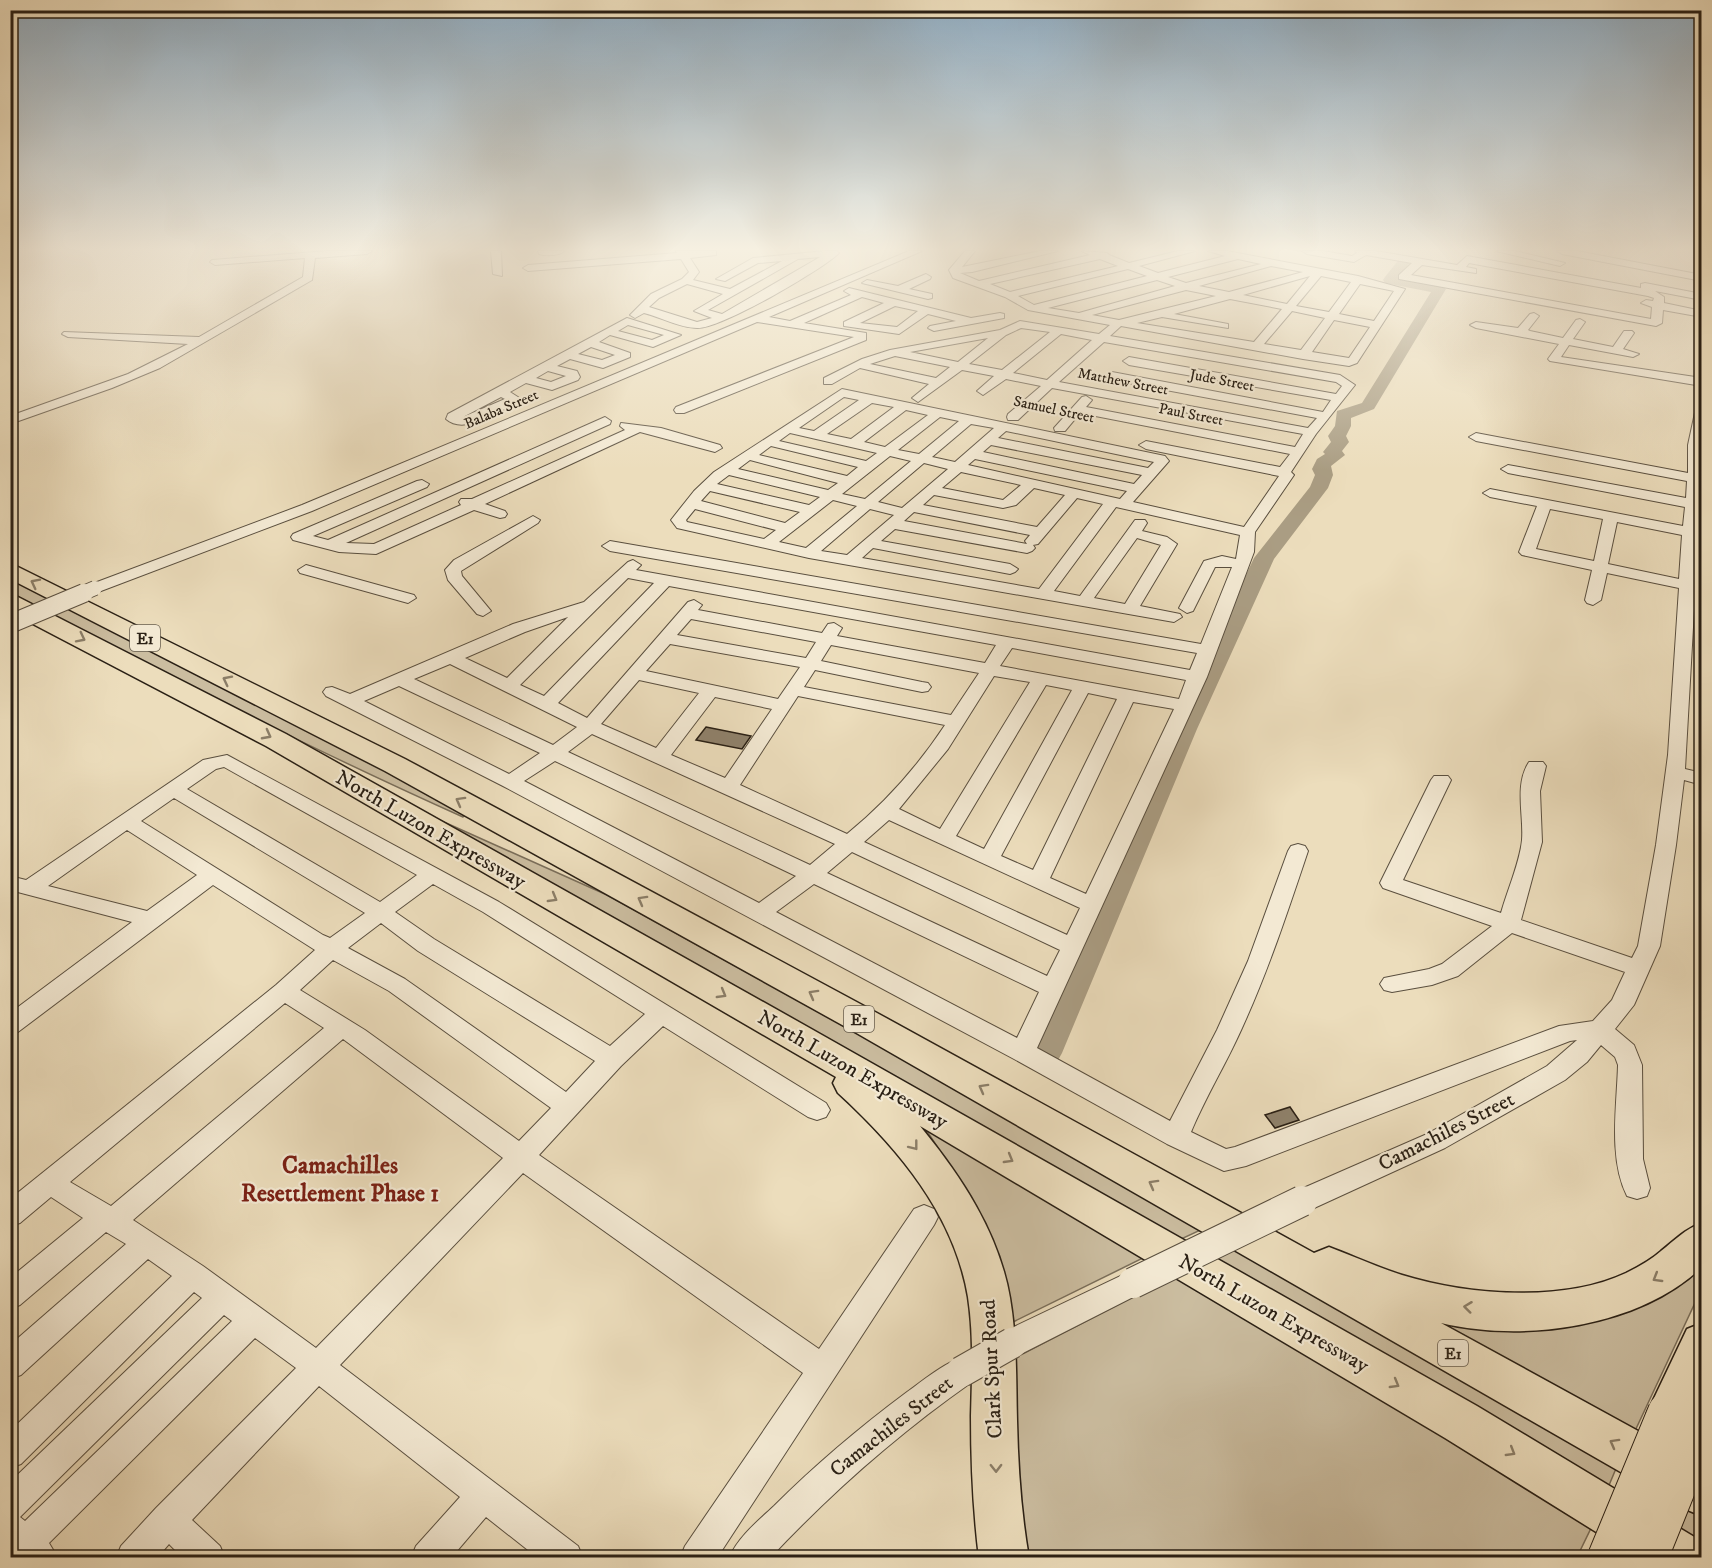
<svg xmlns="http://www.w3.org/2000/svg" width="1712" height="1568" viewBox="0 0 1712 1568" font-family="'IM FELL DW Pica',serif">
  <rect width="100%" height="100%" fill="#ecddbc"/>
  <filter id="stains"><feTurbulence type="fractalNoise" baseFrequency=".00333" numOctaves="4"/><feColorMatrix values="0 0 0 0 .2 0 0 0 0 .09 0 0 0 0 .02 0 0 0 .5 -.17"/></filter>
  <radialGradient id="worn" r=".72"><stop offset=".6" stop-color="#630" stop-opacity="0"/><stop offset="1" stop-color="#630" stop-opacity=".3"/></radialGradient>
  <path fill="#cbbda0" stroke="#7a6e5a" stroke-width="1.5" d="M10 574 59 597 37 607 11 593Z
    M65 600 470 812 463 817C320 753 181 683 42 610Z
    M435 818 607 895 1207 1227 1177 1241Z
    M921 1122 1145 1257 1011 1323 944 1157Z
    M1234 1245 1620 1459 1607 1490 1206 1258Z
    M1701 1253V1290L1634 1433 1391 1301 1518 1328Z
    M1173 1276 1595 1520 1577 1557H1026L1015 1470V1358Z
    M1687 1506 1701 1514V1545L1677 1530Z"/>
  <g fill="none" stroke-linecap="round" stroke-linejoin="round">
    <path fill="#aa9d83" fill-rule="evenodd" d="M1405 257 1411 261 1399 278 1439 285 1446 289 1374 409 1351 418V426L1346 436 1349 442 1342 451 1345 455 1331 466 1333 475 1328 488 1274 559 1197 729 1062 1053 1057 1062 1046 1065 1035 1062 1030 1053 1173 729 1254 558 1310 487 1315 475 1312 469 1317 459 1325 454 1323 452 1331 442 1328 436 1335 426 1337 411 1362 403 1431 292 1385 283 1383 280 1385 277 1400 258Z"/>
  </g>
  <path fill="#8f826c" stroke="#2a2015" stroke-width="1.5" d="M706 727 751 736 742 749 696 740Z
    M1290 1107 1299 1120 1275 1128 1265 1115Z"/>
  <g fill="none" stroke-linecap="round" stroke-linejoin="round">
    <defs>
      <path id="minor" d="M328 251H372L367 254 315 258 312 280 160 368 112 388 10 424V416L128 374 188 344 68 337 62 334 64 332 199 337 303 277 305 258 215 265 210 262 212 260Z
        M491 251H501L502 276 493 274Z
        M538 251H564C559 256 546 256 539 254Z
        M676 251H716V255L690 258 699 272 693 280 730 289 782 261 758 263 725 281 716 279 753 258 825 251H837L839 253C822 270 720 329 697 328 680 328 660 317 644 313L635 318 630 315 651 294 682 279 689 272 681 259 528 271 523 268 528 265 677 253ZM820 257 722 314 708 310 798 259ZM687 284 723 294 694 311 712 318 697 322 649 307 659 298Z
        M909 251H922L769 317 790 321 851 295 844 291 849 288 971 318 1000 313 1004 314V318L934 331 928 328 930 326 956 321 928 314 899 334 844 326V322L884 303 862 297 804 323 866 333V340L684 413H676L674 410 676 407 854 337 757 322 312 511 101 591 95 593 87 588 89 585 302 505ZM895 306 918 311 897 327 860 323Z
        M965 251H975L962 267 1040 251H1058L972 272 960 273 979 281 1090 255 1082 251 1107 253 1109 255 1129 263 1178 251H1195L1139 266 1158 273 1225 256 1208 251H1227L1358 276 1405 289 1357 363 1349 366 1303 359 1121 326 1110 336 1340 375 1355 385 1316 434 1291 472 1294 475 1255 532 1254 552 1207 677 1037 1048 1170 1121 1217 1030 1248 961 1288 851 1291 846 1298 844 1305 846 1308 851C1288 911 1268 971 1242 1028 1226 1064 1206 1096 1191 1132L1226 1149 1235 1147 1559 1026 1593 1021 1612 1000 1625 972 1512 933 1458 976 1432 985 1392 992 1384 990 1380 984 1384 978 1429 969 1442 964 1492 926 1383 888 1380 883 1431 780 1434 776H1448L1451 780 1403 880 1501 913C1507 891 1520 862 1522 840 1524 815 1514 785 1529 762H1543L1546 766 1540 791 1542 842 1521 920 1632 958 1638 946 1656 845 1668 755 1679 588 1607 573 1601 600 1593 605 1587 603 1585 600 1592 570 1522 555 1519 552 1537 506 1490 497 1483 493 1490 489 1683 526 1685 507 1508 473 1501 469 1508 465 1686 498 1687 481 1476 441 1469 437 1476 433 1688 473V445L1696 408 1702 404 1701 495 1695 582 1702 584V592H1695L1685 769 1702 773V785L1684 780 1676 845 1660 946 1634 1005 1615 1029 1634 1045 1642 1065 1643 1159 1650 1188 1647 1196 1637 1199 1627 1196C1608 1158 1617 1106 1618 1065L1615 1057 1601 1045 1587 1062 1565 1080 1445 1148 1312 1209 1302 1212 1292 1209 1288 1201 1292 1193 1427 1134 1547 1066 1577 1040 1570 1041 1246 1166 1224 1171 1167 1144 1014 1059 503 786 326 696 323 692 326 688 332 687 350 694 513 624 584 602 628 562 633 560 641 565 636 570 1190 670 1197 653 610 551 602 546 610 541 1201 644 1232 567H1215L1193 611 1187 613 1179 608 1204 561 1222 556 1236 559 1240 535 1116 507 1054 591 1080 596 1135 520H1145L1147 523 1142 531 1167 537 1177 544 1140 606 1180 614 1182 617 1174 622 809 558 677 528 671 520 694 491 714 472 842 389 1165 456 1169 461 1133 502 1244 527 1279 476 1146 449 1139 445 1146 441 1280 467 1290 454 1080 413 1065 431H1055L1054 428 1082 397 1086 396 1092 400 1086 407 1295 447 1303 434 1052 388 1018 420H1008L1007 417 1008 414 1041 386 1006 379 983 395 977 391 994 376 962 370 918 402 912 398 929 384 860 368 832 384H824V378L862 359 890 350 1000 330 1020 321 1099 334 1110 325 1028 310 1005 297 953 278 949 270ZM1100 259 1118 266 1010 292 990 284ZM1238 259 1261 264 1186 283 1168 277ZM1271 266 1303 272 1229 292 1199 286ZM1128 269 1147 276 1034 305 1018 296ZM1310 276 1287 304 1243 295ZM1321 276 1351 282 1329 312 1296 306ZM1157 280 1175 286 1079 313 1048 308ZM1360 284 1394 291 1374 321 1339 314ZM1186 290 1216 296 1119 320 1092 315ZM1230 299 1282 309 1254 342 1137 323 1162 317 1228 328V324L1174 314ZM1292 311 1325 318 1301 350 1264 344ZM1334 320 1370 327 1349 358 1312 352ZM1021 328 1050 332 1002 370 969 364 1006 335ZM1061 334 1092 340 1047 380 1013 373ZM988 338 958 362 910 352ZM1104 342 1336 382 1342 386 1336 394 1129 357 1123 361 1129 365 1331 400 1323 412 1112 372 1106 376 1112 380 1317 418 1308 428 1059 382ZM895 356 950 367 936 378 870 364ZM844 397 859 400 814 431 799 428ZM872 403 894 407 851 439 827 434ZM906 410 928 415 885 447 864 442ZM940 417 959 421 919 454 898 450ZM971 424 994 428 955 462 932 457ZM1006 431 1154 462 1148 468 998 438ZM790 433 877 453 866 461 779 441ZM991 445 1142 475 1134 484 983 452ZM771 446 858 467 847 476 759 455ZM890 456 911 461 865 499 842 494ZM975 459 1127 491 1120 499 968 465ZM750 460 838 483 828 490 738 469ZM924 463 948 469 902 508 878 502ZM961 472 1021 485 1003 500 942 488ZM729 475 820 497 809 505 717 484ZM1034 488 1065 495 1037 527 923 505 934 495 1003 508 1016 505ZM710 491 800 512 785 523 701 501ZM1077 498 1103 504 1039 589 862 558 873 548 1010 574 1015 572 1018 569 1010 564 881 541 895 529 1027 553 1032 551 1035 548 1033 545 1038 544ZM833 500 857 506 806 548 779 542ZM695 509 776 530 764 539 687 522 686 520ZM870 509 894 515 847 555 821 551ZM1550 509 1603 519 1594 561 1536 549ZM914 512 1030 535 1025 541 1027 544 904 521ZM1617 522 1682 535 1679 579 1608 564ZM1137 538 1161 545 1125 604 1094 598ZM628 578 654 583 544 696 520 685ZM669 586 996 645 985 663 837 636 842 628 834 623 828 624 822 633 698 610 702 605 694 600 688 602 587 718 558 703ZM568 617 507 678 465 658 525 632ZM691 619 816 642 806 658 677 635ZM670 644 800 667 778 699 646 671ZM831 645 979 673 951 715 804 687 815 670 922 692 928 691 931 687 928 683 922 682 821 661ZM1012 648 1186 680 1179 699 1000 666ZM450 664 577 727 553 745 414 679ZM994 676 1030 682 940 829 899 809 948 749ZM639 680 699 693 656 748 601 724ZM1046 685 1072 690 984 849 956 836ZM399 686 540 753 509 774 364 701ZM1088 693 1117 699 1033 870 1001 856ZM798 696 945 725C918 766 885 803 847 834L740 785ZM715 697 772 709 725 778 671 755ZM1133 702 1174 709 1086 894 1050 878ZM592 734 835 844 810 865 568 752ZM555 761 796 876 759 903 524 781ZM889 820 1080 908 1067 935 864 842ZM852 852 1060 950 1047 976 827 873ZM814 884 1039 992 1017 1038 776 912Z
        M1302 251H1323L1352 256 1357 253 1355 251H1376L1457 265 1467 256 1641 288V284L1645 283 1702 294V300L1655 291 1664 297V303L1702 311V317L1663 310 1662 323 1656 326 1399 279V275L1412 263 1366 255 1354 262 1307 254ZM1469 263 1648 296 1654 298 1653 301 1646 300 1641 303 1652 307 1651 319 1411 275 1422 265 1476 273V269L1466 267Z
        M1496 251H1515L1565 263 1560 266Z
        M1557 251H1577L1702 275V281L1562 254Z
        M926 274 931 277 930 279 909 289 932 294V298L928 299 862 283 867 280 898 286Z
        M1534 313 1539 316 1528 330 1530 331 1563 338 1576 320 1580 319 1585 322 1573 339 1613 347 1624 331H1632L1634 333 1623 349 1639 354 1633 357 1569 345 1561 357 1702 378V386L1550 361 1548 359 1559 344 1476 328 1470 325 1476 322 1518 328 1530 314Z
        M627 318 681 335 653 347 610 335 599 342 630 353V357L603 368 570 359 557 366 577 371 580 377 578 380 552 390 526 383 510 392 521 399 519 402C500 410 465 436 446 419L448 414ZM628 325 664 335 652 340 618 331ZM591 347 615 355 602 360 578 354ZM548 371 566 376 551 382 536 378ZM501 397 505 399 463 417Z
        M605 417 611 421 610 424 346 543 374 544 461 505 459 502 461 499H472L625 430 620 426 621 423 661 428 720 445 722 448 715 452 640 432 485 504 505 511 507 514 505 517 500 518 474 510 376 554 339 552 293 540 291 537 293 534 417 481 422 480 429 484 427 487 313 536 328 540Z
        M533 516 540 520 538 523 461 571 462 576 491 611 483 616 477 614 448 580 445 570 454 560Z
        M306 565 414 595 416 598 408 603 300 573 298 570Z
        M227 755 499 902 826 1103 830 1110 826 1117 817 1120 808 1117 663 1026 621 1066 539 1155 819 1349 914 1209 924 1205 934 1209 938 1217 934 1225 717 1558H680L685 1546 803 1373 523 1173 340 1365 578 1546 583 1558H538L486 1517 451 1558H411L416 1546 460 1497 319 1386 192 1520 220 1546 225 1558H183L169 1544 157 1558H116L121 1546 156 1508 296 1368 255 1338 49 1543 58 1558H10V1482L202 1298 194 1292 21 1464 10 1468V1431L172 1276 148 1259 21 1375 10 1379V1345L126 1244 106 1232 20 1305 10 1309V1278L83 1218 51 1197 20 1223 10 1226V1199L276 985 315 950 213 885 18 1032 10 1035V1013L132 922 10 890V876L26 880 203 760ZM224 767 417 875 380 902 187 789 216 769ZM174 798 365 913 330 938 323 935 141 821ZM127 830 197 875 147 911 48 886ZM433 884 483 912 645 1014 610 1046 434 939 395 912ZM381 923 418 951 595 1061 566 1092 405 979 348 948ZM333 960 389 991 551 1108 519 1141 365 1030 300 990ZM285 1003 324 1028 111 1206 70 1182ZM343 1039 503 1158 316 1348 203 1266 133 1220ZM224 1315 232 1321 25 1521 20 1517Z
        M1133 1270 1143 1274 1147 1283 1143 1292 1023 1353 1012 1357 1001 1353 997 1343 1001 1333Z
        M961 1358 972 1362 976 1372 972 1382C898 1434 832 1492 770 1558H729C738 1537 758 1521 774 1506 815 1465 860 1427 907 1392 924 1380 941 1365 961 1358Z"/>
      <path id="highway" d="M10 563 405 759 877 1013 1314 1253 1329 1247C1353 1256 1377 1267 1402 1275 1467 1295 1562 1303 1626 1273 1638 1267 1651 1260 1661 1251 1675 1240 1685 1229 1702 1223V1267C1639 1327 1524 1343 1441 1323L1702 1466V1516L1685 1509 853 1031 385 771 10 579Z
        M10 595 18 597 286 734 806 1026 1477 1406 1701 1541 1702 1558H1638L1445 1438 920 1126C961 1176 999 1233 1010 1298 1017 1339 1016 1380 1017 1421 1018 1467 1021 1512 1029 1558H979C973 1510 971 1464 971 1416 972 1377 974 1336 968 1297 954 1214 898 1148 838 1093L833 1083 836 1077 266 746 10 612Z
        M1702 1323V1393L1686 1428 1670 1435 1654 1428 1647 1413 1687 1329Z"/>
    </defs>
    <use href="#minor" stroke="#5a4f3f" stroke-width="2"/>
    <use href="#highway" stroke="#2a2015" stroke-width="3"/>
    <use href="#minor" fill="#f3e9d3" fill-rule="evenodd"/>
    <use href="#highway" fill="#ecddbc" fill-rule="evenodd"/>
    <defs>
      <path id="minor-bridge-far2" d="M81 594 95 588"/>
      <path id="minor-bridge-far1" d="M10 624 84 593"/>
      <path id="minor-bridge" d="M1133 1283 1302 1201
        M961 1372 1012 1343"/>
      <path id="highway-bridge" d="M1610 1558 1670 1413
        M1645 1558 1697 1429"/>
    </defs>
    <use href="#minor-bridge-far2" stroke="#5a4f3f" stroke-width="16" stroke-linecap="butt"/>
    <use href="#minor-bridge-far1" stroke="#5a4f3f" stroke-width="20" stroke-linecap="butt"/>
    <use href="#minor-bridge" stroke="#5a4f3f" stroke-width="32" stroke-linecap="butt"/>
    <use href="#highway-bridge" stroke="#2a2015" stroke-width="46" stroke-linecap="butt"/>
    <use href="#minor-bridge-far2" stroke="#f3e9d3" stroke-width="14"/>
    <use href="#minor-bridge-far1" stroke="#f3e9d3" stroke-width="18"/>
    <use href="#minor-bridge" stroke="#f3e9d3" stroke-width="30"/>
    <use href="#highway-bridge" stroke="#ecddbc" stroke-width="44"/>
  </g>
  <defs><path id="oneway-chevron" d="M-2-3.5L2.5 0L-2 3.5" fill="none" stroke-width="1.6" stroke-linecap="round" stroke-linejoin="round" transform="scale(1.5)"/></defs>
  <g stroke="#8b7e68">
    <use href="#oneway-chevron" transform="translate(35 583) rotate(-153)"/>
    <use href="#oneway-chevron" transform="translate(81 638) rotate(27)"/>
    <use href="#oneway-chevron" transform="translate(227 680) rotate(-153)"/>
    <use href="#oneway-chevron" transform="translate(267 735) rotate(28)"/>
    <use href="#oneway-chevron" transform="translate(460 801) rotate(-151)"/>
    <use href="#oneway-chevron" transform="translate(553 898) rotate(30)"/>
    <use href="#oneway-chevron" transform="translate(642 900) rotate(-151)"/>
    <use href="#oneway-chevron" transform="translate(722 994) rotate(30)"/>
    <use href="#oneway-chevron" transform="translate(813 994) rotate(-151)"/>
    <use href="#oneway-chevron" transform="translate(983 1088) rotate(-151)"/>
    <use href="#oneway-chevron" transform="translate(914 1146) rotate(52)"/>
    <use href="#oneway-chevron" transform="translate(1009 1159) rotate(30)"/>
    <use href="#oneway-chevron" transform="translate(1153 1184) rotate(-151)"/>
    <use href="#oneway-chevron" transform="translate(1657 1278) rotate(149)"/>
    <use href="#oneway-chevron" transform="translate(1468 1307) rotate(-173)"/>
    <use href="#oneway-chevron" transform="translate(1395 1384) rotate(30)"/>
    <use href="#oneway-chevron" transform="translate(1614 1443) rotate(-151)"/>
    <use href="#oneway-chevron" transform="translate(1511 1452) rotate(31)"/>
    <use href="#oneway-chevron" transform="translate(996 1468) rotate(89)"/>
  </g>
  <linearGradient id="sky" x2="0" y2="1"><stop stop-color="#8fabc0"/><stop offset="0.53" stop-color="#f6f0e1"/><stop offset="1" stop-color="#f6f0e1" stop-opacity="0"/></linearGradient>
  <rect width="1712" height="470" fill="url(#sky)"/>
  <g text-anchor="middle" stroke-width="4.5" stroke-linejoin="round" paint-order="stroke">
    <g font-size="15" fill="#2a2015" stroke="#f3e9d3">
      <text transform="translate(1222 380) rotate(11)" y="5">Jude Street</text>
      <text transform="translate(1123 381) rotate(11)" y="5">Matthew Street</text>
      <text transform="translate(501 409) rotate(-23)" y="5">Balaba Street</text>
      <text transform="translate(1054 409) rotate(12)" y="5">Samuel Street</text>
      <text transform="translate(1191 414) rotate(11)" y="5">Paul Street</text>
    </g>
    <g fill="#f3e9d3" stroke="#665c4e" stroke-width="1.5">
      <rect x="130" y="625" width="30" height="26" rx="4.5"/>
      <rect x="844" y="1006" width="30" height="26" rx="4.5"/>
      <rect x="1438" y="1340" width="30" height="26" rx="4.5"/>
    </g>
    <g font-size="16" font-weight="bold" fill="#2a2015">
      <text x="145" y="644">E1</text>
      <text x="859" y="1025">E1</text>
      <text x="1453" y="1359">E1</text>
    </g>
    <g font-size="21" fill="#2a2015" stroke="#f3e9d3">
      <text transform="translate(431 829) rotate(30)" y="7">North Luzon Expressway</text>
      <text transform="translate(853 1069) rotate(30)" y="7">North Luzon Expressway</text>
      <text transform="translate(1446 1131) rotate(-27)" y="7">Camachiles Street</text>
      <text transform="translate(1274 1313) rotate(30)" y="7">North Luzon Expressway</text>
      <text transform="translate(991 1369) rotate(-93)" y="7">Clark Spur Road</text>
      <text transform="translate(891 1426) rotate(-38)" y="7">Camachiles Street</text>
    </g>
    <g font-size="24" font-weight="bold" fill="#7a1f14" stroke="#f3e9d3">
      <text x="340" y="1173">Camachilles<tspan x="340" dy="28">Resettlement Phase 1</tspan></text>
    </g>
  </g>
  <rect width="1712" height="1568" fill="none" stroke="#ecddbc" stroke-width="36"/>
  <rect x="12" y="12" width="1688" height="1544" fill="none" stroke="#2a2015" stroke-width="3"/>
  <rect x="18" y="18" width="1676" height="1532" fill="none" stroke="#2a2015" stroke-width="1.5"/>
  <rect width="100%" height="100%" filter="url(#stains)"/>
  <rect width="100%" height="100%" fill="url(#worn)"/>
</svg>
